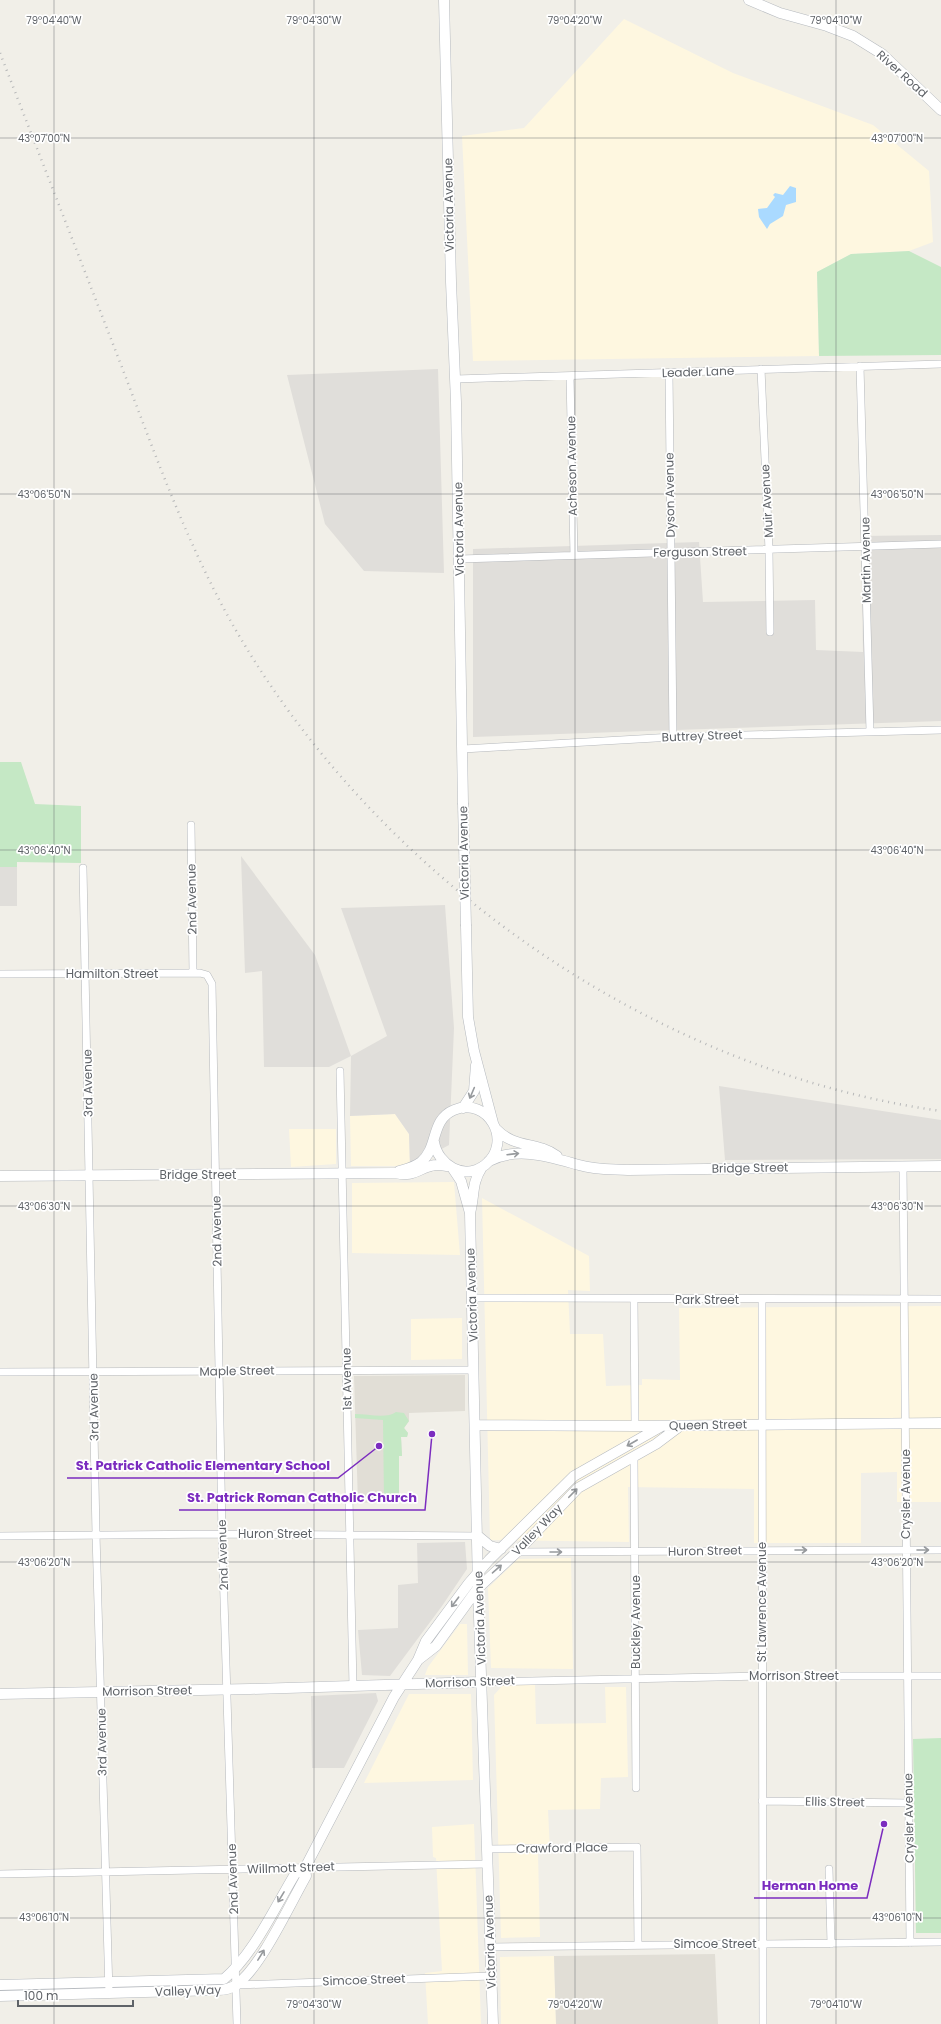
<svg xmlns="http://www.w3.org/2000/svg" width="941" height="2024" viewBox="0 0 941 2024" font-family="Poppins,sans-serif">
  <rect width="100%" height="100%" fill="#f1efe8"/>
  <path fill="#fef7e0" d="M624 19 733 73 873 125 929 171 933 242 909 251 851 254 817 272 819 356 473 361 462 136 524 128Z
    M395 1114 409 1134 410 1166H351L350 1116Z
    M289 1129H336V1164L291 1167Z
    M454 1182 460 1255 352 1253V1183Z
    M482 1198 589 1256 590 1291 568 1290 570 1334H603L606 1386 642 1385V1379L680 1380 679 1308 941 1306V1502H897V1472L861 1473V1543H754V1489L628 1487 629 1542 490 1540Z
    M462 1318V1359L411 1360V1319Z
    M571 1558 573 1669 491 1668 488 1588 518 1559Z
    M460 1624H467L468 1675H425L428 1667Z
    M503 1685H535L536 1724 606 1723 605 1687H626L628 1777 601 1778 600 1809 548 1810 550 1851 538 1853 540 1937 501 1938 494 1695Z
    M409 1694H471L473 1780 364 1783Z
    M474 1824 481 2024H428L425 1973 442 1971 436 1858 433 1857 432 1827Z
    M554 1956 556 2024H501L500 1957Z"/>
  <path fill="#e0deda" d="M438 369 444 573 364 571 325 524 287 375Z
    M941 535V721L473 737V549L699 542 703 602 815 600 816 650 863 652 861 536Z
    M241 856 315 955 351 1056 387 1036 341 908 445 905 454 1028 449 1145 410 1166 409 1134 395 1114 350 1116 351 1056 329 1067H264L262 971 245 973Z
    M0 867H17V906H0Z
    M719 1086 941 1120V1159L725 1160Z
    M465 1542 467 1569 442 1606 390 1676 362 1675 358 1630 398 1628V1585L418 1583 417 1543Z
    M376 1693 378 1701 344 1768H312L311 1696Z"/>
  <path fill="#e1ded6" d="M465 1375V1411L409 1413V1421L404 1428 408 1433 407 1437H401L402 1456H399V1501L358 1503 354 1376Z
    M715 1954 718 2024H556L554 1956Z"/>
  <path fill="#c5e8c5" d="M909 251 941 267V355L819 356 817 272 851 254Z
    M0 762H21L35 804 81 806V863L17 862V867H0Z
    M396 1412 404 1413 409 1421 404 1428 408 1433 407 1437H401L402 1456H399V1501H384L383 1420 355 1418V1414C368 1414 387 1419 396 1412Z
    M941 1738V1933H916L913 1739Z"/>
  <path fill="#aadaff" d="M790 186 796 188V202L786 205 783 216 770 224 767 229 759 217 758 209 767 208 775 197 773 195 775 193 783 195Z"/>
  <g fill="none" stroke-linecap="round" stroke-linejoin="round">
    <defs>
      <path id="street" d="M860 366 870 731
        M761 369 769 550 770 632
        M669 373 673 737
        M570 377 574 555
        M456 379 941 364
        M459 559 941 544
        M463 749 673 737 941 730
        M191 825 193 973
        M83 868 96 1534 109 1993
        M0 974 200 973 207 975 212 984 222 1534 237 2024
        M340 1071 353 1687
        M903 1166 910 1943
        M473 1298 941 1299
        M634 1299 635 1426
        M762 1299 763 2024
        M0 1372 474 1370
        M634 1456 636 1788
        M0 1536 222 1534 478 1536
        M517 1552 941 1550
        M482 1682 763 1676H941
        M762 1801 909 1803
        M487 1849 637 1847 638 1945
        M829 1869 831 1944
        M0 1874 487 1864
        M490 1947 941 1942
        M237 1985 491 1976"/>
      <path id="secondary" d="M444 0 451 282 456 402 463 803
        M749 0 780 13 827 26 853 36 882 54 941 110
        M466 926 468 1017 474 1051 493 1123
        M463 1108 474 1091 476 1065
        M496 1129C515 1149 536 1141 557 1156
        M489 1161C518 1146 550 1157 579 1165 595 1170 611 1169 628 1170L941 1166
        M453 1169 461 1181 470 1213 478 1588 493 2024
        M399 1171C406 1169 415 1167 421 1162 439 1147 430 1120 454 1110 488 1096 514 1142 485 1165 464 1181 438 1165 434 1142
        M0 1176 395 1173C413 1177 416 1170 431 1166 436 1164 442 1165 447 1166
        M470 1213C475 1195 471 1184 482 1167
        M475 1425 635 1426 941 1423
        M478 1536 490 1546 501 1549
        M418 1660 436 1646 478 1588 517 1552 578 1488 656 1444 680 1426
        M0 1694 250 1689 482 1682
        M0 1985 224 1979C253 1955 275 1907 295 1874L305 1868
        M0 1996 218 1990C225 1990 230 1989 236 1985 260 1969 290 1904 306 1876L305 1868 394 1697 418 1660 426 1641 469 1583 489 1560 574 1476 662 1426"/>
    </defs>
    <use href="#street" stroke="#b5b8bc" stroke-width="8"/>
    <use href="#secondary" stroke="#b6babf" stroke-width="11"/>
    <use href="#street" stroke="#fff" stroke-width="7"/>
    <use href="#secondary" stroke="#fff" stroke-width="10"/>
    <path stroke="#b6b7b8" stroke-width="2.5" stroke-dasharray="1 5" stroke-linecap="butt" d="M0 53C41 159 82 264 123 370 156 457 188 546 234 627 378 878 653 1071 941 1111"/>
    <defs>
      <path id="secondary-bridge" d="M463 803 466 926"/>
    </defs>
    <use href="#secondary-bridge" stroke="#b6babf" stroke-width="11" stroke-linecap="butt"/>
    <use href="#secondary-bridge" stroke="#fff" stroke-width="10"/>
  </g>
  <defs><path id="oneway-shaft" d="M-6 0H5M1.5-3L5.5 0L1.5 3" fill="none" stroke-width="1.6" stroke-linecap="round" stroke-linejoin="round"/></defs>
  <g stroke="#979a9d">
    <use href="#oneway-shaft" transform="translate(472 1093) rotate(113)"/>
    <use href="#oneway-shaft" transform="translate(513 1154) rotate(-7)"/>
    <use href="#oneway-shaft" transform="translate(632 1443) rotate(150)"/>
    <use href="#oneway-shaft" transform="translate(573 1493) rotate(-46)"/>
    <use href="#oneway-shaft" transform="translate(801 1550)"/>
    <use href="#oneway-shaft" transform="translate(923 1550)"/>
    <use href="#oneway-shaft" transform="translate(556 1552)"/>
    <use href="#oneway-shaft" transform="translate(497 1569) rotate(-41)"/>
    <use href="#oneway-shaft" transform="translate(455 1602) rotate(127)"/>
    <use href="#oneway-shaft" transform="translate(281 1897) rotate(121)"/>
    <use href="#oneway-shaft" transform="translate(261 1955) rotate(-58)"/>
  </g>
  <path fill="none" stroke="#5f6368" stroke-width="1" stroke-opacity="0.45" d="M54 0V2024M314 0V2024M575 0V2024M836 0V2024M0 138H941M0 494H941M0 850H941M0 1206H941M0 1562H941M0 1918H941"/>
  <g text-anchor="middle" stroke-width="3.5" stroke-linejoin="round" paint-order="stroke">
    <g font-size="12" fill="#5f6368" stroke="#fff">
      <text transform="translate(902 74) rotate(42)" y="4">River Road</text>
      <text transform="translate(449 205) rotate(-91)" y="4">Victoria Avenue</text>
      <text transform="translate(698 372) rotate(-2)" y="4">Leader Lane</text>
      <text transform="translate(572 466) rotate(-91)" y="4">Acheson Avenue</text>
      <text transform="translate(670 495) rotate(-91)" y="4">Dyson Avenue</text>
      <text transform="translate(767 501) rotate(-93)" y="4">Muir Avenue</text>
      <text transform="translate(459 529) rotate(-91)" y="4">Victoria Avenue</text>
      <text transform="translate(700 552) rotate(-1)" y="4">Ferguson Street</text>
      <text transform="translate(866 560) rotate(-91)" y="4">Martin Avenue</text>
      <text transform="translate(702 736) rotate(-2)" y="4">Buttrey Street</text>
      <text transform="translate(464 853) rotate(-91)" y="4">Victoria Avenue</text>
      <text transform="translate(192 899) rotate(-91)" y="4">2nd Avenue</text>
      <text x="112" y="978">Hamilton Street</text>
      <text transform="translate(88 1083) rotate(-91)" y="4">3rd Avenue</text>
      <text transform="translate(750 1168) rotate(-1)" y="4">Bridge Street</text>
      <text x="198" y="1179">Bridge Street</text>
      <text transform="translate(217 1231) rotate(-91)" y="4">2nd Avenue</text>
      <text transform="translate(472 1295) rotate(-92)" y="4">Victoria Avenue</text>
      <text x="707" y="1304">Park Street</text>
      <text transform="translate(237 1371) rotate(-1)" y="4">Maple Street</text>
      <text transform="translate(347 1379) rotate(-91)" y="4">1st Avenue</text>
      <text transform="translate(94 1407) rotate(-91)" y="4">3rd Avenue</text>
      <text transform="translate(708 1425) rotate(-1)" y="4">Queen Street</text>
      <text transform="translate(906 1494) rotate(-90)" y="4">Crysler Avenue</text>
      <text transform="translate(537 1530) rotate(-46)" y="4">Valley Way</text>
      <text x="275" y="1538">Huron Street</text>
      <text transform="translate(705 1551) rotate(-1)" y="4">Huron Street</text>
      <text transform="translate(223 1555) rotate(-92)" y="4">2nd Avenue</text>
      <text transform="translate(762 1602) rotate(-90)" y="4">St Lawrence Avenue</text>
      <text transform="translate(480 1618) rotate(-92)" y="4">Victoria Avenue</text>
      <text transform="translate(636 1622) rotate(-90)" y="4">Buckley Avenue</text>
      <text x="794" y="1680">Morrison Street</text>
      <text transform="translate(470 1682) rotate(-2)" y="4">Morrison Street</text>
      <text transform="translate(147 1691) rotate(-1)" y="4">Morrison Street</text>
      <text transform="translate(102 1742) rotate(-91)" y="4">3rd Avenue</text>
      <text transform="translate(835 1802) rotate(1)" y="4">Ellis Street</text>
      <text transform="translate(909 1818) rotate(-91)" y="4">Crysler Avenue</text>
      <text transform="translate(562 1848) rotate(-1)" y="4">Crawford Place</text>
      <text transform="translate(291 1868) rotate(-2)" y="4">Willmott Street</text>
      <text transform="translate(233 1879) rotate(-92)" y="4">2nd Avenue</text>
      <text transform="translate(490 1942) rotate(-92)" y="4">Victoria Avenue</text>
      <text x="715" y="1948">Simcoe Street</text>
      <text transform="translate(364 1980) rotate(-2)" y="4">Simcoe Street</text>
      <text transform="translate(188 1991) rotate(-2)" y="4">Valley Way</text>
    </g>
  </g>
  <g font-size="10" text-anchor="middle" fill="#5f6368" stroke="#fff" stroke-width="3.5" stroke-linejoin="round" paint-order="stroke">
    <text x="54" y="24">79°04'40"W</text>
    <text x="314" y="24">79°04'30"W</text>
    <text x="575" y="24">79°04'20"W</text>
    <text x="836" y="24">79°04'10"W</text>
    <text x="44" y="142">43°07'00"N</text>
    <text x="897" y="142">43°07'00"N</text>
    <text x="44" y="498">43°06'50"N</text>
    <text x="897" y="498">43°06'50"N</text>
    <text x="44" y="854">43°06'40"N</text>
    <text x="897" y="854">43°06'40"N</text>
    <text x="44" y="1210">43°06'30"N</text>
    <text x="897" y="1210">43°06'30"N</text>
    <text x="44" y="1566">43°06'20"N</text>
    <text x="897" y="1566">43°06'20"N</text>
    <text x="44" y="1921">43°06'10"N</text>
    <text x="897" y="1921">43°06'10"N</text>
    <text x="314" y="2008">79°04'30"W</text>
    <text x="575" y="2008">79°04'20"W</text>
    <text x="836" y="2008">79°04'10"W</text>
  </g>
  <path fill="none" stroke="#7b2cbf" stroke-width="1.5" d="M379 1446L338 1478H67M432 1434L425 1510H179M884 1824L867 1898H754"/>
  <g fill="#7b2cbf" stroke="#fff" stroke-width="1.5">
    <circle cx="379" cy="1446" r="4"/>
    <circle cx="432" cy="1434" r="4"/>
    <circle cx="884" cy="1824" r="4"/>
  </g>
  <g font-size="13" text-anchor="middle" font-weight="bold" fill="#7b2cbf" stroke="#fff" stroke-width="3.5" stroke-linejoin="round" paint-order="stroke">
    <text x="203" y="1470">St. Patrick Catholic Elementary School</text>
    <text x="302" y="1502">St. Patrick Roman Catholic Church</text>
    <text x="810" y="1890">Herman Home</text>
  </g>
  <path d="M18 2000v6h115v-6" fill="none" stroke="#5f6368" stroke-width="2"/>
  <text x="24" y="2000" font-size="12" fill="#5f6368" stroke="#ffffff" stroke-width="3" paint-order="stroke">100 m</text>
</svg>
